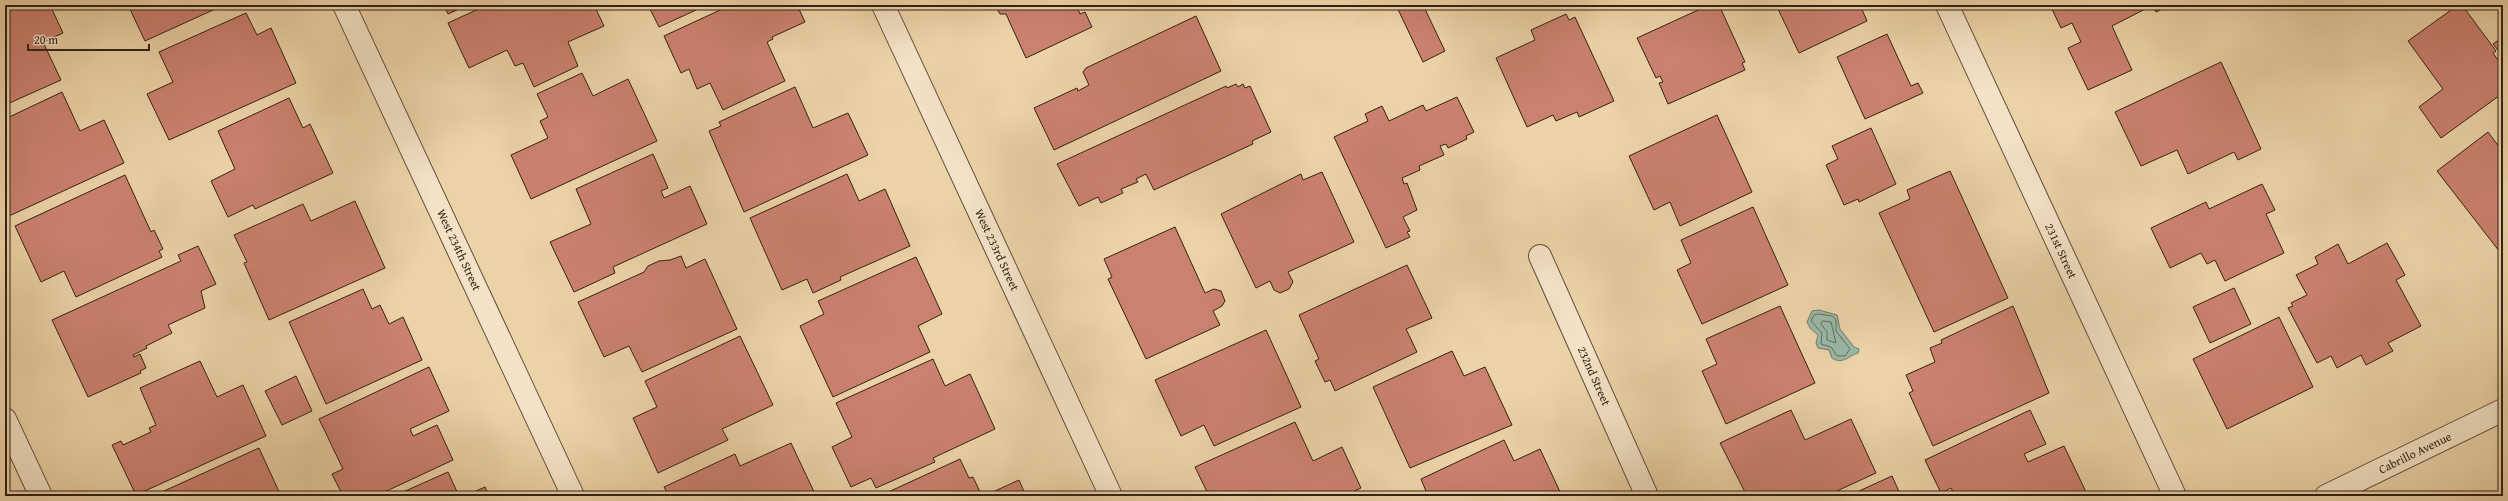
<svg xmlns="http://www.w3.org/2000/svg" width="2508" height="501" viewBox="0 0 2508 501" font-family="'Gentium Book Plus',serif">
  <rect width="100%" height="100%" fill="#ecd2a7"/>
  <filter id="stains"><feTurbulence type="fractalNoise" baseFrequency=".005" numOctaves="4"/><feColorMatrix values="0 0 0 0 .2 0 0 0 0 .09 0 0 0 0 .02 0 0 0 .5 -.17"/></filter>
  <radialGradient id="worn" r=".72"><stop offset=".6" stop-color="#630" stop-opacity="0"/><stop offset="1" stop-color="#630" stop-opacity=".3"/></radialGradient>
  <path fill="#99b8a5" stroke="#707c6b" d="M1819 310 1837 315 1840 329 1854 347 1859 349 1858 353C1848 356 1843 365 1832 358L1829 350 1818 348 1816 343 1818 335 1810 328 1807 322 1812 311Z"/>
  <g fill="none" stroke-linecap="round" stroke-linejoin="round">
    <path stroke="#666c5d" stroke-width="1" d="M1819 314 1832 316 1836 320V331L1850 349 1845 356H1837L1831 347 1821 344 1822 333 1811 321 1814 315Z
      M1823 321 1831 322 1836 343 1827 340V332L1821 324Z"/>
  </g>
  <path fill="#cb816f" stroke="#322115" d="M8 5H50L63 33 43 42 61 80 5 105V6Z
    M128 5H224L145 41Z
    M444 5H468L448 14Z
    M487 5H594L604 26 568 42 578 66 534 87 523 63 515 66 507 50 469 68 448 23Z
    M648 5H707L659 27Z
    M731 5H797L805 22 772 37 773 39 767 42 785 81 723 110 710 83 697 89 689 69 681 73 664 36Z
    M995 5H1076L1080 14 1085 12 1092 27 1026 58 1006 14H1000Z
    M1396 5H1423L1445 51 1423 62Z
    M1709 5H1719L1745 62 1742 63 1745 70 1668 104 1659 83 1663 82 1660 76 1656 78 1637 38Z
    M1785 5H1860L1867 21 1799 53 1778 9Z
    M2050 5H2153L2112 26 2132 70 2088 90 2068 48 2081 42 2072 23 2061 28Z
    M2153 5H2171L2156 12Z
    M2458 5H2462L2496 51 2493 53 2497 59 2502 55 2493 44 2503 37V93L2441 138 2419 107 2443 89 2408 41Z
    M246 13 257 35 271 28 296 83 169 140 147 94 173 82 159 52Z
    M1566 14 1569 20 1575 17 1614 101 1579 117 1577 112 1556 121 1553 115 1527 127 1496 58 1535 40 1531 30Z
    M1196 16 1221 71 1054 150 1034 108 1077 88 1078 91 1089 85 1083 72 1086 68Z
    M1887 34 1911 86 1918 83 1923 93 1865 119 1837 57Z
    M2221 62 2261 149 2238 160 2234 152 2188 174 2177 150 2141 166 2115 112Z
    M582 73 593 96 628 79 657 141 531 199 511 155 548 138 540 121 548 117 537 94Z
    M1236 84 1238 87 1243 84 1245 88 1250 86 1271 132 1252 141 1253 144 1154 190 1146 174 1136 179 1138 182 1121 189 1123 193 1101 203 1098 197 1079 206 1057 164 1226 86 1227 88Z
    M795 87 813 128 848 113 868 155 744 212 709 131 721 126 719 122Z
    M62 92 80 131 104 120 124 163 9 216 5 208V119Z
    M1457 97 1474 132 1466 136 1467 139 1448 148 1446 144 1440 146 1444 155 1419 166 1420 170 1402 178 1404 184 1407 183 1417 210 1403 217 1410 231 1407 232 1410 237 1386 248 1334 137 1368 121 1365 114 1382 106 1389 121 1423 105 1426 111Z
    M289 98 303 128 310 124 333 173 255 209 253 205 228 217 211 181 235 169 218 131Z
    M1717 115 1752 192 1680 226 1670 202 1654 210 1629 156Z
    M1871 128 1896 184 1859 202 1858 199 1844 205 1826 165 1838 159 1832 146Z
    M2488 132 2503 152V256L2437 171Z
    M653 154 668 188 661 191 664 198 690 186 707 224 613 267 615 273 574 292 550 242 591 224 576 189Z
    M1950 171 2008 298 1934 332 1879 213 1910 199 1907 190Z
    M1322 172 1354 242 1288 272 1293 282 1289 289 1280 293 1274 290 1270 281 1256 288 1221 214 1301 174 1303 180Z
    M847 174 859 201 885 189 910 246 840 277 841 280 813 293 807 279 782 290 750 218Z
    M125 175 151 232 154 230 163 249 159 251 162 257 76 297 64 271 41 282 15 226Z
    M2262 184 2275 210 2266 214 2284 253 2225 281 2215 260 2207 264 2201 253 2170 268 2151 228 2206 202 2209 209Z
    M355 201 385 268 269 320 244 263 247 262 234 235 303 204 311 221Z
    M1753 207 1788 285 1702 324 1677 270 1691 263 1681 240Z
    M1175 227 1205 293 1214 289 1221 291 1225 301 1222 306 1213 311 1220 325 1146 359 1108 279 1112 277 1104 259Z
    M2387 243 2405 275 2396 280 2421 326 2388 343 2393 351 2366 365 2361 355 2337 368 2331 356 2317 363 2288 308 2293 306 2291 303 2307 295 2296 275 2318 264 2315 257 2338 244 2348 264Z
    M198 246 216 284 201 291 205 308 168 325 172 333 146 346 147 348 133 355 134 357 140 354 146 368 140 371 141 373 88 397 52 320 181 261 178 255Z
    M681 256 686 268 705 259 737 329 642 372 629 346 604 357 578 302 644 272 648 266 659 261 670 260Z
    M916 257 942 314 918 326 930 352 833 397 800 326 824 314 818 301Z
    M1407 265 1432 318 1406 329 1417 352 1335 391 1330 380 1325 382 1315 361 1319 359 1299 315Z
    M2234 288 2251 324 2210 343 2193 307Z
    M363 289 372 309 380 305 389 324 403 317 422 360 326 404 289 322Z
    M1780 306 1815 383 1726 424 1702 371 1717 364 1706 339Z
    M2013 306 2049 393 1933 446 1909 393 1913 391 1906 375 1935 362 1930 348 1942 343 1941 340Z
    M2279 317 2313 387 2227 429 2193 359Z
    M1266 330 1301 407 1214 446 1204 425 1181 436 1155 380Z
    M740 336 773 405 722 429 728 440 658 473 633 418 657 407 645 381Z
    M1452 351 1464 376 1485 367 1512 425 1410 468 1373 387Z
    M933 359 945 386 970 374 995 429 933 458 935 462 876 488 871 478 851 487 832 447 852 437 836 403Z
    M200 361 217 397 243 385 266 436 136 495 112 445 121 441 123 445 151 432 149 428 156 425 140 388Z
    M429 367 449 411 410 429 413 436 437 425 453 460 376 496H343L332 474 343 469 319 419Z
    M296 376 312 411 282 425 265 391Z
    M1791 410 1805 440 1851 419 1876 473 1826 496H1747L1720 443Z
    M2030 410 2046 444 2024 454 2028 462 2064 446 2088 496H1955L1951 488 1941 493 1925 460Z
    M1295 422 1313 461 1342 447 1361 488 1344 496H1209L1195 467Z
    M1504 440 1514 461 1540 449 1562 496H1428L1421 479Z
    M791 443 816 496H669L664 487 735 454 740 466Z
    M259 448 281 496H153Z
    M960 459 969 478 973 477 982 496H885L884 494Z
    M448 472 459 496H394Z
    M1892 476 1901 496H1848Z
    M1019 480 1026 496H984Z
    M485 487 489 496H465Z"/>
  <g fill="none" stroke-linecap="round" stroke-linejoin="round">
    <defs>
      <path id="minor" d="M344 5 573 496
        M883 5 1111 496
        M1947 5 2175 496
        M1540 256 1647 496"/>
      <path id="tertiary" d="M5 419 41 496
        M2326 496 2503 410"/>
    </defs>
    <use href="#minor" stroke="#604d3a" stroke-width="24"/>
    <use href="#tertiary" stroke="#604d3a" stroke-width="24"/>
    <use href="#minor" stroke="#f3e2c6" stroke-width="22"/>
    <use href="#tertiary" stroke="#f3e2c6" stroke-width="22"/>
  </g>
  <g text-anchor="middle" stroke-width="3.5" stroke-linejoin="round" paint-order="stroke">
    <g font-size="12" fill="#322115" stroke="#f3e2c6">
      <text transform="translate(459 250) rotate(65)" y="4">West 234th Street</text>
      <text transform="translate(997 250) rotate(65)" y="4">West 233rd Street</text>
      <text transform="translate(2061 251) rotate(65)" y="4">231st Street</text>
      <text transform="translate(1594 376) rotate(66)" y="4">232nd Street</text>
      <text transform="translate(2415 453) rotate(-26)" y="4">Cabrillo Avenue</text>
    </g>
  </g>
  <rect width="2508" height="501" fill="none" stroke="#ecd2a7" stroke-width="20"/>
  <rect x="6" y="6" width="2496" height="489" fill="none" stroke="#322115" stroke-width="2"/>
  <rect x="10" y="10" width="2488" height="481" fill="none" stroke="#322115"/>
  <path d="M28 44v6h121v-6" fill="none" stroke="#322115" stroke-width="2"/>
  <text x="34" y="44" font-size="12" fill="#322115" stroke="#f3e2c6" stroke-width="3" paint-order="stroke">20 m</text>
  <rect width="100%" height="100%" filter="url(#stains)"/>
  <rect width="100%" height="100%" fill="url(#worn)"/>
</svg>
